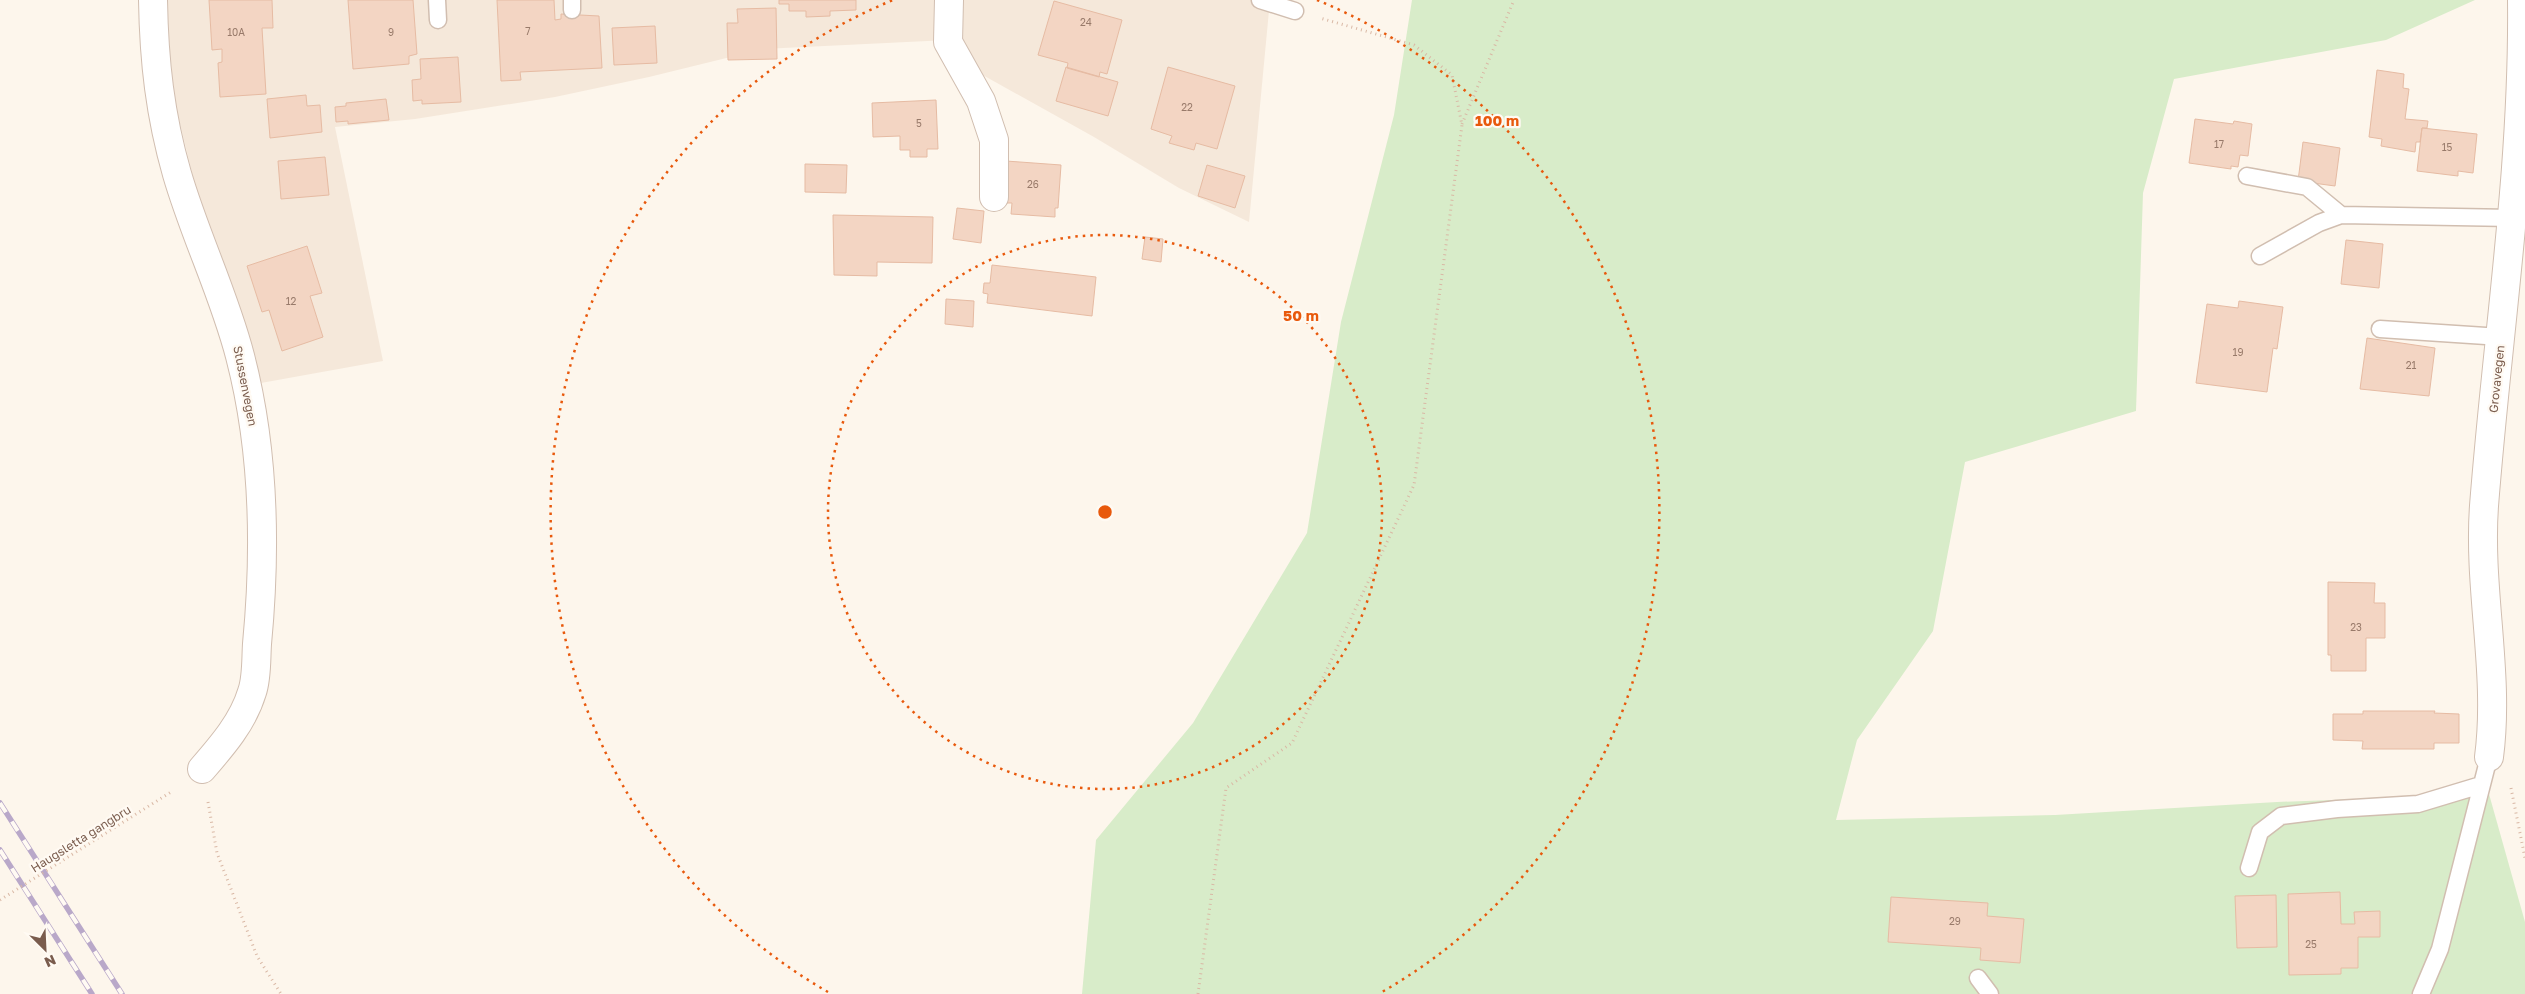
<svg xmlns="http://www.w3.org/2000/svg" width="2525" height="994" viewBox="0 0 2525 994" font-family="'Golos Text',sans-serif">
  <rect width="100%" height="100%" fill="#fdf6ec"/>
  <path fill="#f5e8da" d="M165 0H1270L1249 222 1179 188 1094 137 972 69 948 40 763 49 649 77 555 97 415 119 335 127 383 361 244 386 175 103Z"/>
  <path fill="#d8ecc9" d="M1412 0H2475L2386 40 2174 79 2143 193 2136 411 1965 462 1933 631 1857 740 1836 820 2055 815 2277 802 2489 794 2525 922V994H1082L1096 840 1193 723 1307 533 1341 322 1394 115Z"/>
  <path fill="#f3d5c3" stroke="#e6bba3" d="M209 0H272L273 28H262L266 94 220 97 218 63 222 62V49L212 50Z
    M348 0H413L417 54 409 56V64L353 69Z
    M497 0H554L555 20 561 19V14L599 16 602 68 520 72 521 80 501 81Z
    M779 0H856V10L830 11V16L806 17V11H789V4H779Z
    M1054 1 1122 20 1107 74 1100 72 1099 77 1067 68 1068 63 1038 55Z
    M776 8 777 59 728 60 727 23H738L737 9Z
    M655 26 657 63 614 65 612 28Z
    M458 57 461 102 422 104V100L413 101 412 80 421 79 420 59Z
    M1066 67 1118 82 1108 116 1056 101Z
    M1168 67 1235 86 1217 149 1196 143 1194 150 1169 143 1172 136 1151 129Z
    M2377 70 2404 74 2403 88 2409 89 2405 119 2428 121 2427 128H2422L2420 142H2416L2415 152 2381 146 2382 139 2369 137Z
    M306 95 307 106 320 105 322 132 270 138 267 99Z
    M386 99 389 120 348 124V121L336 122 335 107 346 106V103Z
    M936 100 938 149H927V157H910V150H900V136L873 137 872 103Z
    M2195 119 2233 124 2234 121 2252 124 2248 156 2240 155 2238 167 2231 166V169L2189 163Z
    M2422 128 2477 134 2473 173 2458 171V176L2417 171Z
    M2303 142 2340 148 2335 186 2298 181Z
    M325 157 329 195 281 199 278 161Z
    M1006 161 1061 165 1058 208H1055V217L1011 214 1012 203H1003Z
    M805 164 847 165 846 193 805 192Z
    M1207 165 1245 176 1235 208 1198 196Z
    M957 208 984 211 981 243 953 239Z
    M833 215 933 217 932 263 877 262V276L834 275Z
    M1145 237 1163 239 1161 262 1142 259Z
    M2346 240 2383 244 2379 288 2341 284Z
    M307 246 322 293 310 296 323 337 282 351 269 310 262 312 247 266Z
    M992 265 1096 277 1092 316 987 303 988 294 983 293 984 283H990Z
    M946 299 974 301 973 327 945 324Z
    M2239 301 2283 307 2277 349 2273 348 2267 392 2196 383 2207 304 2238 308Z
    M2367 338 2435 348 2429 396 2360 389Z
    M2328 582 2375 583 2374 603H2385V638H2366V671H2331V655H2328Z
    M2363 711H2435L2434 713 2459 714V743H2434V749H2362L2363 741 2333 740V714H2363Z
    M2340 892 2341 924H2355L2354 912 2380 911V937H2358V968H2341V974L2289 975 2288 894Z
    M2276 895 2277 947 2237 948 2235 896Z
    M1891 897 1988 903 1987 916 2024 919 2020 963 1980 960 1981 948 1888 942Z"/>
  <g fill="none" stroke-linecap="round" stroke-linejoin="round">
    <defs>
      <path id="lane" d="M437 0 438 20
        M1260 0 1295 11
        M572 10V0
        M2247 176 2307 187 2341 215
        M2260 256 2319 223 2341 215 2513 218
        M2380 329 2501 337
        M2249 868 2260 832 2281 816 2337 809 2418 804 2481 785
        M1978 978 1990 994
        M2421 994 2440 949 2489 757"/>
      <path id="street" d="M153 0C154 61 160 115 177 174 195 236 224 294 240 356 264 448 266 550 257 644 256 659 257 678 252 692 243 722 222 746 202 769
        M949 0 948 42 981 101 994 140V197
        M2489 757C2500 674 2478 590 2484 506 2497 337 2524 170 2522 0"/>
    </defs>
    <use href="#lane" stroke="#d1beb0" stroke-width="19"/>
    <use href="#street" stroke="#d1beb0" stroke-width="30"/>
    <path stroke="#d9b8a5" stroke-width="3" stroke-dasharray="1 4" stroke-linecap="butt" d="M1462 124 1514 0
      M2511 788 2525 858
      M208 802 217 853 257 956 281 994
      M1198 994 1226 788 1292 743 1414 485 1462 125 1452 75 1414 45 1320 18"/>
    <use href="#lane" stroke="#fff" stroke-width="16"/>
    <use href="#street" stroke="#fff" stroke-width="28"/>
    <defs>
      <path id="rail" d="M0 803 122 994
        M0 850 92 994"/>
    </defs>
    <use href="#rail" stroke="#b9a8c9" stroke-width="5.5"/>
    <use href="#rail" stroke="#fffaf3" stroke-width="4" stroke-dasharray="11" stroke-linecap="butt"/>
    <path stroke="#d9b8a5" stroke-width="3" stroke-dasharray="1 4" stroke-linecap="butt" d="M0 900 171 792"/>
  </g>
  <g fill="none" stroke="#e8590c" stroke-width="2.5" stroke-dasharray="2.5 5">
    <circle cx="1105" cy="512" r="277"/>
    <path d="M828 992A554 554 0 0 1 893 0M1317 0A554 554 0 0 1 1382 992"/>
  </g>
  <g text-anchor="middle" stroke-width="4.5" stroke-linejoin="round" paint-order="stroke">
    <g font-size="10" fill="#987a6a">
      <text x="1086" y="26">24</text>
      <text x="528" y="35">7</text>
      <text x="236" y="36">10A</text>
      <text x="391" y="36">9</text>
      <text x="1187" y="111">22</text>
      <text x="919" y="127">5</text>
      <text x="2219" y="148">17</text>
      <text x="2447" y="151">15</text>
      <text x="1033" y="188">26</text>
      <text x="291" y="305">12</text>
      <text x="2238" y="356">19</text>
      <text x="2411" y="369">21</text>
      <text x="2356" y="631">23</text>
      <text x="1955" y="925">29</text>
      <text x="2311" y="948">25</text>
    </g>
    <g font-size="12" fill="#7a5c4d" stroke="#fffaf3">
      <text transform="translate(2497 379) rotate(-84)" y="4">Grovavegen</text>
      <text transform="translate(245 386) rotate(79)" y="4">Stussenvegen</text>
      <text transform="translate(81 839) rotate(-32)" y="4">Haugsletta gangbru</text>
    </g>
  </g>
  <circle cx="1105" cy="512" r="8" fill="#e8590c" stroke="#fffaf3" stroke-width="2.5"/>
  <g font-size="15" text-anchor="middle" font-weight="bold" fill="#e8590c" stroke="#fffaf3" stroke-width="4.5" stroke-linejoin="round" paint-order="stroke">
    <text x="1497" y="126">100 m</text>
    <text x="1301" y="321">50 m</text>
  </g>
  <g transform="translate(45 949) rotate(156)" stroke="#fffaf3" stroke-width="4" paint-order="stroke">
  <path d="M0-4L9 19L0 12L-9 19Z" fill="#7a5c4d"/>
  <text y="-8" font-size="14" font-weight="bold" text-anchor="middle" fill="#7a5c4d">N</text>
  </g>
</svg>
